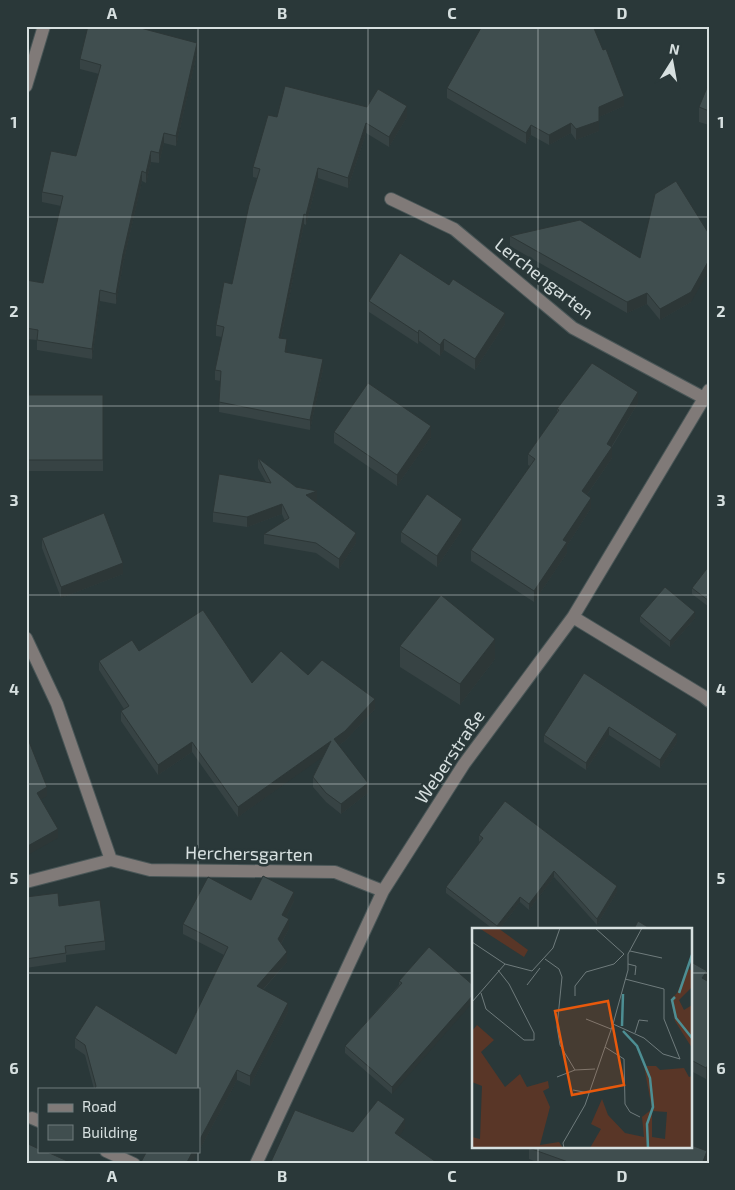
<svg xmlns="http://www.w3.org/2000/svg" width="735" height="1190" viewBox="0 0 735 1190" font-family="'Exo 2',sans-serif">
  <rect width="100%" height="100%" fill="#2a3839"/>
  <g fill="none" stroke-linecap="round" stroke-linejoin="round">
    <defs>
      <path id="minor" d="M26 86 44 26
        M391 199 454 229 573 328 704 398
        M573 617 703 696 709 701
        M26 638 57 704 111 860 150 870 335 872 383 891
        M26 882 111 860
        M32 1118 39 1121
        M106 1151 134 1164
        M256 1164 383 891 464 764 573 617 709 390"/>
    </defs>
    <use href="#minor" stroke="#495657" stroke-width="14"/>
    <use href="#minor" stroke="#807a78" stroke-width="12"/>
  </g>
  <path fill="#374344" d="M197 53 176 146 164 143 159 163 151 162 146 183 142 181 123 264 116 304 100 301 92 359 37 350V340L26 339V280L43 283 61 206 42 202V192L76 156 99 74 80 69V59Z
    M709 83V125L699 122V107Z
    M447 88 624 106 599 117V131L576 140 571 133 549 145 531 135 526 144 447 98Z
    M367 107 407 117 389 147 366 133 348 188 318 178 306 225 304 224 281 338 287 349 286 352 323 369 310 430 219 412 220 381 215 380V370L222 337 216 336V325L232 284 257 178 253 177V167L277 117Z
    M510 236 691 302 660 320 647 304 627 313 510 246Z
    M449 285 505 324 475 370 444 350 440 356 419 341 418 344 369 312V301Z
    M26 395H103V471H26Z
    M638 403 612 447V458L587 495 591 508 567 546V553L534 602 471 561V550L530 466 528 465V454L557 413V409Z
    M334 432 431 437 397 486 334 443Z
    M258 458 296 487 317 501 314 502 356 543 339 569 316 553 264 544V534L285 521 282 514 247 527 213 522V512L266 482 258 468Z
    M462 530 437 567 401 542V532Z
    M42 538 123 574 61 598 42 548Z
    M709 566V607L692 594V588Z
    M640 616 695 618 670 647 640 622Z
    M400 646 495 659 460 705 400 667Z
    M139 651 252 683 308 675 375 709 345 741 338 746 368 793 341 814 326 802 313 787V777L323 756 238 817 192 752 158 775 121 721V711L124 709 99 670V661Z
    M584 673 677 742 660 768 609 735 586 770 544 742V735Z
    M479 835 617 892 597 925 554 877 529 910 520 902 500 929H493L446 893V887L480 842 479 841Z
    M26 897 59 906 105 941V950L66 955V962L26 968Z
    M251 900 294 901 286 917 289 929 281 944 287 962 263 990 288 1012 250 1086 237 1080 199 1151V1089H94L85 1055 75 1048V1038L176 1054 224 955 183 934V924Z
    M429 947 392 1094 345 1053V1046L399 985V981Z
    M691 962 707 980 709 982V1075L706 1079 691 1071Z
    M529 1148 707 1161 706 1164H542L529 1159Z"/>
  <path fill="#2d3737" d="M197 43V53L176 146V136Z
    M624 96V106L599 117V107Z
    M407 106V117L389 147V137Z
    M599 121V131L576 140V129Z
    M366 123V133L348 188V178Z
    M571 123V133L549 145V135Z
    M531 125V135L526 144V133Z
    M164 133V143L159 163V153Z
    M151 151V162L146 183V173Z
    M318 168V178L306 225V215Z
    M142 171V181L123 264 116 304V294L123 254Z
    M304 214V224L279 348V338Z
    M709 260V271L691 302 660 320V309Z
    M100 290V301L92 359V349Z
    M647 293V304L627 313V302Z
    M505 313V324L475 370V359Z
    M419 330V341L418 344V333Z
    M287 339V349L285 362V352Z
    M444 339V350L440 356V345Z
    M323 359V369L310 430V420Z
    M638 392V403L607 454V444Z
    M431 426V437L397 486V475Z
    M612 447V458L582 502V491Z
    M317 491V501L306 505V495Z
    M591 498V508L567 546V553L534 602V591L563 540Z
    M282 504V514L247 527V517Z
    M462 519V530L437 567V556Z
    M356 533V543L339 569V559Z
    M123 563V574L61 598V587Z
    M695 612V618L670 647V641Z
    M495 639V659L460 705V684Z
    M375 699V709L345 741 334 749V739Z
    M609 727V735L586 770V763Z
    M677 734V742L660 768V760Z
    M331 741V751L238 817V807Z
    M192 742V752L158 775V765Z
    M368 783V793L341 814V804Z
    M47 787V796L37 802V793Z
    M58 829V838L26 856V847Z
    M554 871V877L529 910V904Z
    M617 886V892L597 925V919Z
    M294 892V901L282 925V915Z
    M520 897V902L500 929H497V926Z
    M289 919V929L278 949V939Z
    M287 952V962L257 996V986Z
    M707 971V982L702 978Z
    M474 994V1001L392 1094V1087Z
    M288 1003V1012L250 1086V1076Z
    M709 1064V1075L706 1079V1068Z
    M237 1070V1080L199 1151V1141Z
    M405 1119V1128L395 1142V1133Z
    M193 1151H198L192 1164H186Z
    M707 1151V1161L706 1164H702Z"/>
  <path fill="#404e4f" stroke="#2d3737" d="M88 26H133L197 43 176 136 164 133 159 153 151 151 146 173 142 171 123 254 116 294 100 290 92 349 37 340 38 330 26 328V280L43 283 63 196 42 192 51 151 76 156 101 65 80 59Z
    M482 26H593L603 50 606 49 624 96 599 107V121L576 129 571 123 549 135 531 125 526 133 447 88Z
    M709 83V111L699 107Z
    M285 86 367 107 378 89 407 106 389 137 366 123 348 178 318 168 306 215 304 214 279 338 287 339 285 352 323 359 310 420 219 402 221 371 215 370 224 327 216 325 224 282 232 284 249 205 260 169 253 167 268 115 277 117Z
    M676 181 709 234V260L691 292 660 309 647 293 627 302 510 236 580 220 640 258 655 194Z
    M400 253 449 285 453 279 505 313 475 359 444 339 440 345 419 330 418 333 369 301Z
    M592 363 638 392 607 444 612 447 582 491 591 498 563 540 567 542 534 591 471 550 535 459 528 454 559 410 557 409Z
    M368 383 431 426 397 475 334 432Z
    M26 395H103V460H26Z
    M258 458 296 487 317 491 306 495 356 533 339 559 316 543 264 534 289 518 282 504 247 517 213 512 219 474 271 483Z
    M427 494 462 519 437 556 401 532Z
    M104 513 123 563 61 587 42 538Z
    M709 566V601L692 588Z
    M665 587 695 612 670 641 640 616Z
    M441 595 495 639 460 684 400 646Z
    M203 610 252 683 281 651 308 675 322 660 375 699 345 731 334 739 368 783 341 804 326 793 313 777 331 741 238 807 192 742 158 765 121 711 129 706 99 661 132 640 139 651Z
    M584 673 677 734 660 760 609 727 586 763 544 735Z
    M26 734 47 787 37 793 58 829 26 847Z
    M505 801 617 886 597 919 554 871 529 904 520 897 497 926 446 887 483 838 479 835Z
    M263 876 294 892 282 915 289 919 278 939 287 952 257 986 288 1003 250 1076 237 1070 199 1141V1089H95L96 1086 85 1045 75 1038 96 1005 176 1054 228 947 183 924 208 877 251 900Z
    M58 893 59 906 100 900 105 941 65 946 66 953 26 959V897Z
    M638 921 651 929H634Z
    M429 947 474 986V994L392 1087 345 1046 402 983 399 981Z
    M691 962 707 971 702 978 709 982V1064L706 1068 691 1060Z
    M378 1100 405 1119 395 1133 439 1164H270L295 1110 353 1132Z
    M26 1143 39 1149V1151H45L74 1164H26Z
    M691 1145 707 1151 702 1164H567L568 1162 529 1148 530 1146H691Z
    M147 1151H193L186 1164H140Z"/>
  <path fill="none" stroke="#d7e0e0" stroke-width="1" stroke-opacity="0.55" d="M198 26V1089M368 26V1164M538 26V929M26 217H709M26 406H709M26 595H709M26 784H709M26 973H474M691 973H709M538 1146V1164M198 1151V1164"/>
  <g text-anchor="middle" stroke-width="5" stroke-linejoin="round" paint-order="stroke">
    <g font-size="18" fill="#d7e0e0" stroke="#2a3839">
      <text transform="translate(544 279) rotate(38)" y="6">Lerchengarten</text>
      <text transform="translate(450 757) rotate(-56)" y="6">Weberstraße</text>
      <text transform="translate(249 854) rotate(1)" y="6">Herchersgarten</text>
    </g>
  </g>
  <g transform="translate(472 928)">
    <rect width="220" height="220" fill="#2a3839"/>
    <path d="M7 0H26L56 22 52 29ZM215 41 219 42 220 59 207 72 212 82 220 77V120L203 93 199 71 205 65ZM5 97 22 112 9 124 33 159 48 146 55 159 76 153 77 160 71 163 78 179 68 217 87 214 91 220H101H0V209L8 211 10 158 0 154V103ZM172 138H184L188 142 212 140 217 149 220 148V220H118L129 201 119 196 130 171 136 187 153 205 172 209 170 189 180 181ZM180 183 195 184 193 211 180 209Z" fill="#593627" fill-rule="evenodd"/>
    <path fill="none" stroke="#4d8e93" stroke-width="2.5" d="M207 65 220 27M203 69 200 72 204 90 220 110M150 98 151 66M151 103 165 118 178 150 181 179 175 196 176 220"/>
    <path fill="none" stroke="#6f7b7c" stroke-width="1" d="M123 0 152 26M0 14 33 36 60 43 81 20 88 0M158 23 190 30M73 31 87 41 90 49 85 99 88 117 103 142 123 141M156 36 164 38 163 47M55 57 68 40M9 65 14 81 52 112H62V105L37 56 26 42M103 68V58L114 44 142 36 152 26M0 74 33 36M114 91 139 101M141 96 172 110 191 126 208 131 192 91V61L153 51M163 105 167 92 176 93M133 119 152 131 153 176 158 184 168 189M85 149 103 142M101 162 117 165M92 220 91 215 113 177 141 96 156 42V26L170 0"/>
    <path fill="#e8590c" fill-opacity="0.15" stroke="#e8590c" stroke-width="2.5" d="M136 73 152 157 100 167 83 83Z"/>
    <rect width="220" height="220" fill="none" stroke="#d7e0e0" stroke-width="2.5"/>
  </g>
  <rect width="735" height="1190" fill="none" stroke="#2a3839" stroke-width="55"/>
  <rect x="38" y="1088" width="162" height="65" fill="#2a3839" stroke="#6f7b7c"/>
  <rect x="48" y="1104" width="25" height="8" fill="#807a78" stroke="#6f7b7c"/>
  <text x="82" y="1112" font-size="15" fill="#d7e0e0">Road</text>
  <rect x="48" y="1125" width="25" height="15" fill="#404e4f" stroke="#6f7b7c"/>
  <text x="82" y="1138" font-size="15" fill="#d7e0e0">Building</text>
  <g transform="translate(672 62) rotate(11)" stroke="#2a3839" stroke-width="4" paint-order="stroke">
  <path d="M0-4L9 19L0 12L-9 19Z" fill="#d7e0e0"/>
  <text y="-8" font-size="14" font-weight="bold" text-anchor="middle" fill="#d7e0e0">N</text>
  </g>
  <rect x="28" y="28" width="680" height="1134" fill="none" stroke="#d7e0e0" stroke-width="2"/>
  <g font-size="16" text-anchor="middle" font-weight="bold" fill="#d7e0e0">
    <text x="112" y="19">A</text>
    <text x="282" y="19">B</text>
    <text x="452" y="19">C</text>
    <text x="622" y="19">D</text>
    <text x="14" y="128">1</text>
    <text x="721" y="128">1</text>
    <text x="14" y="317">2</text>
    <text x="721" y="317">2</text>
    <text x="14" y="506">3</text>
    <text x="721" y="506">3</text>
    <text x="14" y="695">4</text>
    <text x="721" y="695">4</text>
    <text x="14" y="884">5</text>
    <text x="721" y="884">5</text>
    <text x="14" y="1074">6</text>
    <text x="721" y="1074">6</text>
    <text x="112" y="1182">A</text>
    <text x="282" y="1182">B</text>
    <text x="452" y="1182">C</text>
    <text x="622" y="1182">D</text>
  </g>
</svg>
